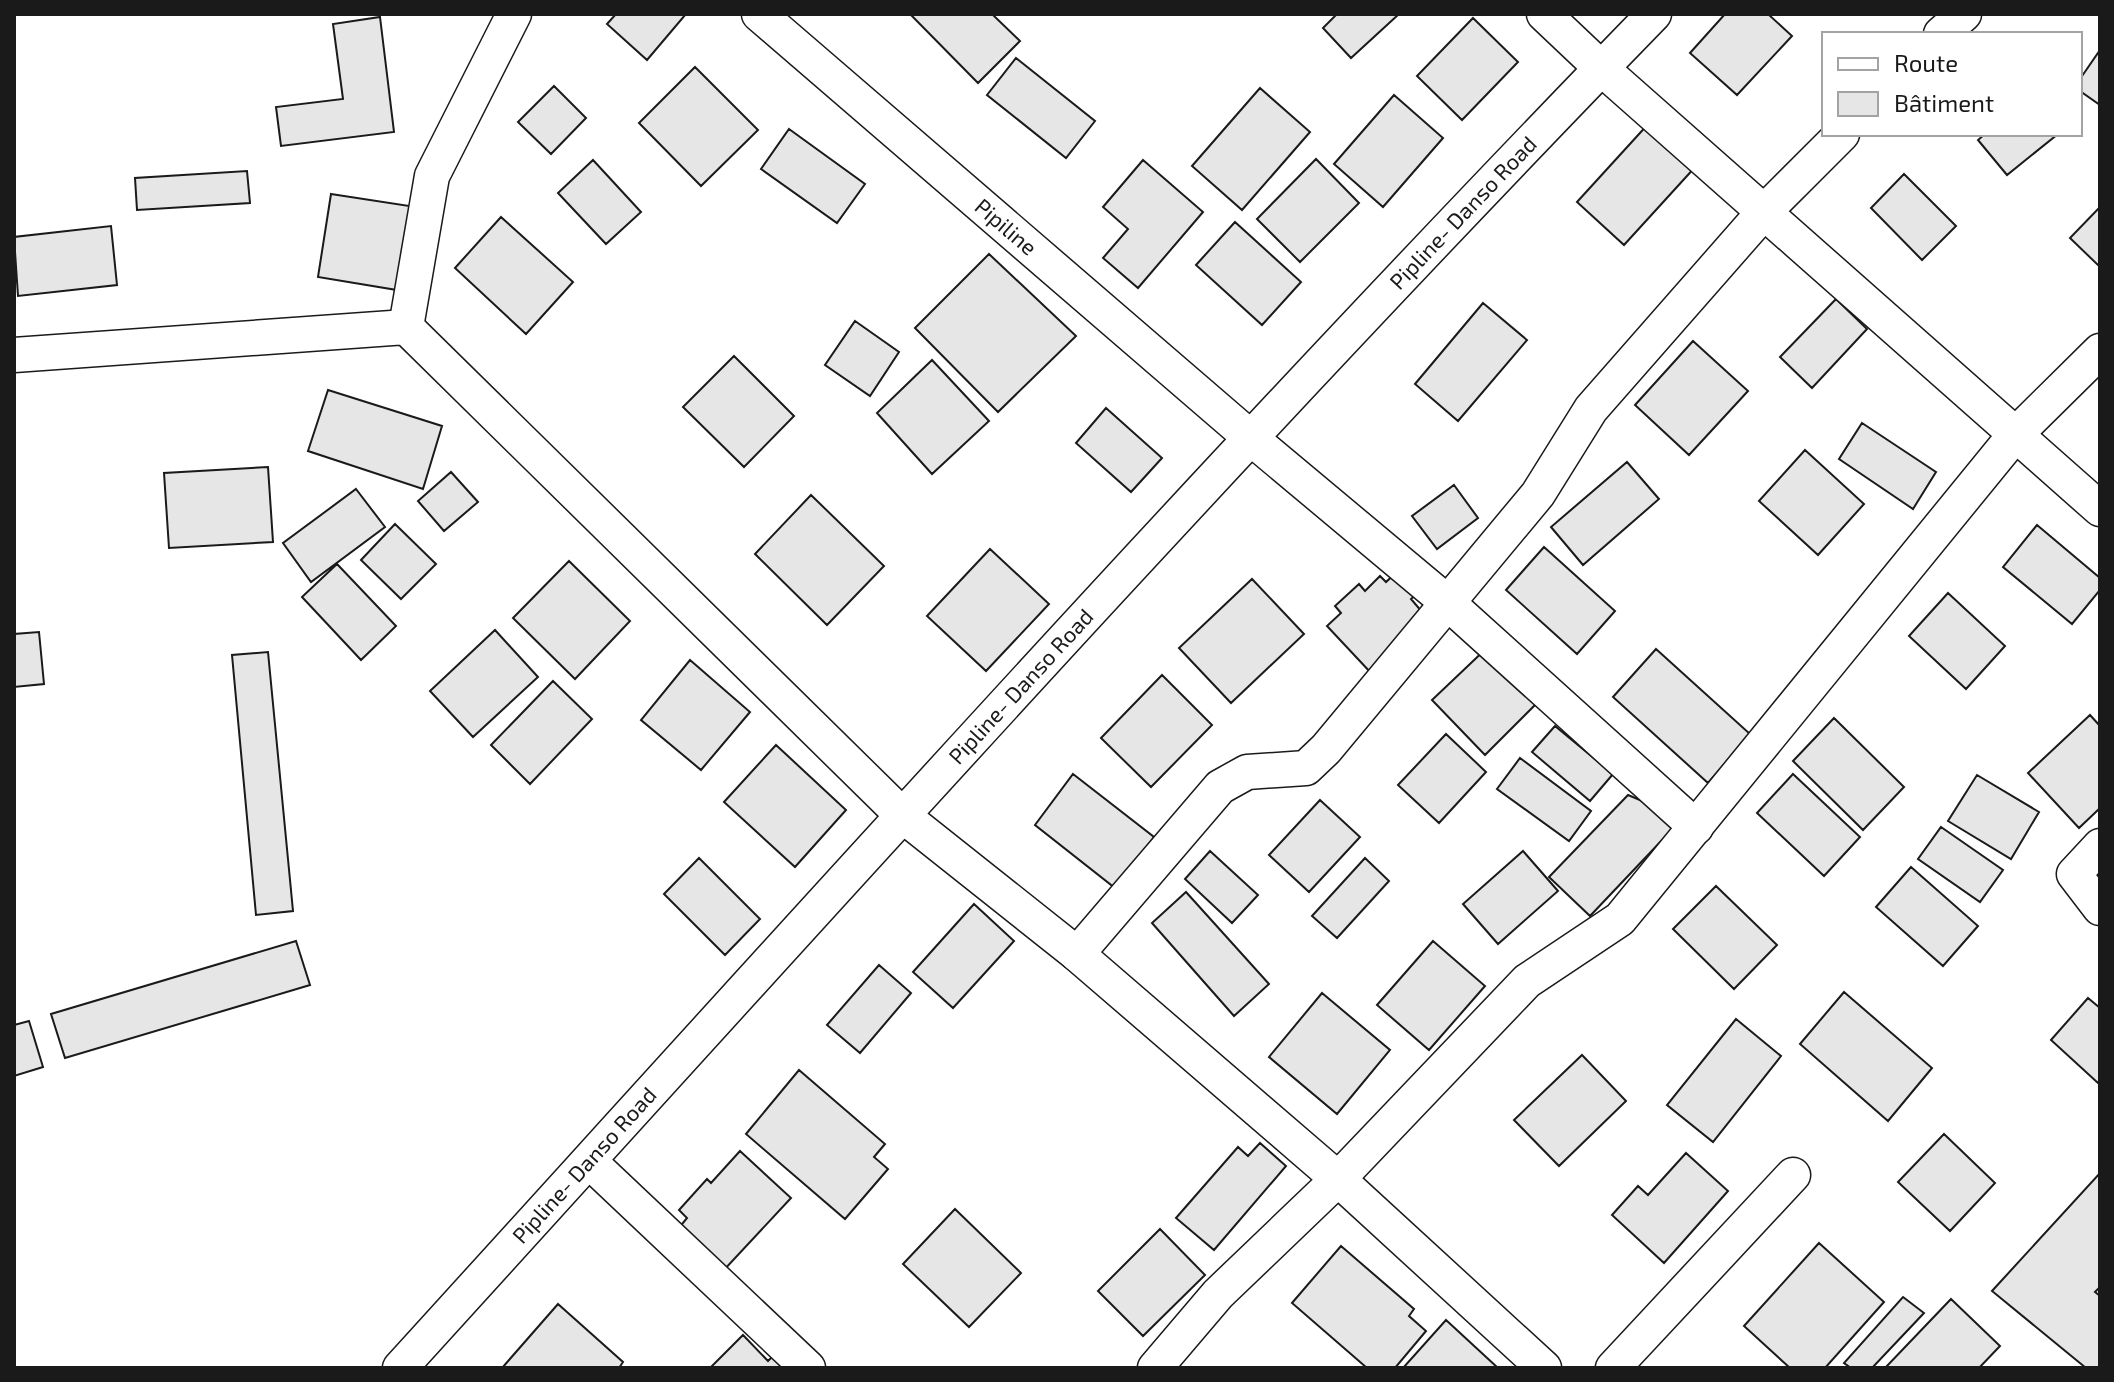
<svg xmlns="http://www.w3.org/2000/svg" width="2114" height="1382" viewBox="0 0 2114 1382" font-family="'Exo 2',sans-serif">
  <rect width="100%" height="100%" fill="#fff"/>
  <path fill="#e6e6e6" stroke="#1a1a1a" stroke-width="2" d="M616 14H686L647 60 607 24Z
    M910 14H992L1020 41 978 83Z
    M1333 14H1399L1351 58 1323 28 1335 16Z
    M1725 14H1768L1792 36 1737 95 1690 53Z
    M380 17 394 132 281 146 276 107 343 99 333 24Z
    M1473 18 1518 62 1462 120 1417 76Z
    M2100 50V105L2080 91V79Z
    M1016 58 1095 121 1066 158 987 95Z
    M695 67 758 130 701 186 639 123Z
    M554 86 586 118 551 154 518 122Z
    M1260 88 1310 132 1242 210 1192 166Z
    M1394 95 1443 138 1383 207 1334 164Z
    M1650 122 1697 165 1624 245 1577 202Z
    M789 129 865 184 837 223 761 169Z
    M1985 134H2058L2007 175 1978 140Z
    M1316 159 1359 203 1300 262 1257 219Z
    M593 160 641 212 606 244 558 193Z
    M1143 160 1203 212 1138 288 1103 258 1128 229 1103 207Z
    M247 171 250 203 137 210 135 178Z
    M1904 174 1956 226 1922 260 1871 208Z
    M331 194 416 207 403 291 318 277Z
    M2100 207V267L2070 238Z
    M501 217 573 282 526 334 455 268Z
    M1235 222 1301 282 1262 325 1196 265Z
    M111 226 117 285 18 296 14 237Z
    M989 254 1076 336 998 412 915 328Z
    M1836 299 1867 329 1812 388 1780 357Z
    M1483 303 1527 340 1458 421 1415 384Z
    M855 321 899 352 870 396 825 365Z
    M1693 341 1748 391 1689 455 1635 405Z
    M734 356 794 416 744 467 683 407Z
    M932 360 989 421 932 474 877 413Z
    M328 390 442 426 423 489 308 451Z
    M1106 408 1162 458 1131 492 1076 443Z
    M1862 423 1936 472 1913 509 1839 459Z
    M1805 450 1864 504 1818 555 1759 501Z
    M1627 462 1659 499 1583 565 1551 527Z
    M268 467 273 542 169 548 164 473Z
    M451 472 478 502 444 531 418 501Z
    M1454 485 1478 518 1437 549 1412 516Z
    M356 489 385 527 311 582 283 543Z
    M811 495 884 566 827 625 755 554Z
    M395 524 436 564 401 599 361 560Z
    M2037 525 2100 578V590L2072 624 2003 567Z
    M1544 547 1615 611 1577 654 1506 590Z
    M990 549 1049 604 986 671 927 616Z
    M569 561 630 621 575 679 513 618Z
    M337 564 396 626 361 660 302 597Z
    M1399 570 1419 592 1411 599 1429 620 1372 674 1327 626 1341 613 1335 606 1359 584 1365 591 1380 576 1386 582Z
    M1252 579 1304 634 1231 703 1179 648Z
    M1948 593 2005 646 1966 689 1909 636Z
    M495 630 538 677 473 737 430 691Z
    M39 632 44 684 14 687V634Z
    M1490 645 1542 698 1485 755 1432 700Z
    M1656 649 1750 734 1708 783 1613 697Z
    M268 652 293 911 256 915 232 655Z
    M690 660 750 712 701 770 641 720Z
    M1162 675 1212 725 1151 787 1101 738Z
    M553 681 592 719 530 784 491 745Z
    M2090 715 2100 726V808L2079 828 2028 773Z
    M1834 718 1904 787 1863 830 1793 761Z
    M1555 726 1613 774 1590 801 1532 752Z
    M1446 734 1486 772 1439 823 1398 785Z
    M776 745 846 810 795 867 724 802Z
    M1520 758 1591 811 1569 841 1497 789Z
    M1073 774 1154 837 1115 888 1035 825Z
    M1793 774 1860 837 1824 876 1757 813Z
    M1977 775 2039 812 2011 859 1948 821Z
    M1628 795 1683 818 1590 916 1549 877Z
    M1320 800 1360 837 1309 892 1269 855Z
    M1941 827 2003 870 1980 902 1918 859Z
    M1210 851 1258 895 1232 923 1185 879Z
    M1523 851 1558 891 1498 944 1463 904Z
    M699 858 760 919 725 955 664 894Z
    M1365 858 1389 881 1337 938 1312 916Z
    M1911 867 1978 926 1943 966 1876 907Z
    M1716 886 1777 945 1734 989 1673 929Z
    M1186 892 1269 984 1234 1016 1152 923Z
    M974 904 1014 941 953 1008 913 972Z
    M296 941 310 985 65 1058 51 1014Z
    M1433 941 1485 986 1429 1050 1377 1005Z
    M879 965 911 993 860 1053 827 1025Z
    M1844 992 1932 1068 1888 1121 1800 1044Z
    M1322 993 1390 1050 1337 1114 1269 1057Z
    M2088 998 2100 1008V1080L2098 1083 2051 1040Z
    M1736 1019 1781 1056 1713 1142 1667 1105Z
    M29 1021 43 1067 14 1076V1025Z
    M1582 1055 1626 1101 1559 1166 1514 1120Z
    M799 1070 885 1144 874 1157 888 1169 845 1219 746 1134Z
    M1944 1134 1995 1183 1950 1231 1898 1182Z
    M1260 1143 1286 1166 1214 1250 1176 1218 1238 1147 1248 1156Z
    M740 1151 791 1198 723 1271 678 1229 687 1218 679 1210 707 1179 711 1183Z
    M1686 1153 1728 1191 1664 1263 1612 1215 1638 1186 1648 1195Z
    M2100 1173V1287L2095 1292 2100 1296V1368H2086L1992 1291Z
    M955 1209 1021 1273 969 1327 903 1264Z
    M1160 1229 1205 1275 1143 1336 1098 1291Z
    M1819 1243 1884 1302 1825 1368H1790L1744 1326Z
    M1341 1246 1414 1309 1409 1316 1426 1331 1395 1368H1367L1292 1303Z
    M1903 1297 1924 1313 1872 1368H1851L1844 1363Z
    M1951 1299 2000 1346 1979 1368H1885Z
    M558 1304 623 1362 619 1368H502Z
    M1446 1320 1498 1368H1403Z
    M743 1335 768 1361 775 1354 788 1368H710Z"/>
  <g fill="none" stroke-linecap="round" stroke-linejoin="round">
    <defs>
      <g id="street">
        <path id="s1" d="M759 14 1252 439 1448 603 1696 827"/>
        <path d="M1544 14 1601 68 2100 509"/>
        <path d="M1941 34 1964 14"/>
        <path d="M406 327 432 176 514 14"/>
        <path d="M14 355 406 327 902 815 1077 954 1338 1179 1544 1368"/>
        <path d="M2100 846 2074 874 2100 908"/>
        <path d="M1077 954 1220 787 1247 772 1306 768 1326 749 1538 494 1591 409 1763 213 1842 134"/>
        <path d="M589 1161 808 1368"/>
        <path id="s2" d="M400 1368C814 913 1225 455 1654 14"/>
        <path d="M1155 1368 1218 1294 1338 1179 1527 981 1620 919 2014 436 2100 351"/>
        <path d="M1613 1368 1793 1175"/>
      </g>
    </defs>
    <use href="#street" stroke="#1a1a1a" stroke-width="37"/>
    <use href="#street" stroke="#fff" stroke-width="34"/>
  </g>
  <g text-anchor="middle" stroke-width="6" stroke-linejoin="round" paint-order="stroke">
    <g font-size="22" fill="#1a1a1a" stroke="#fff">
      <text dy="8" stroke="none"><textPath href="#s2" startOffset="1570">Pipline- Danso Road</textPath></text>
      <text dy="8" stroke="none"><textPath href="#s1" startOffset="326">Pipiline</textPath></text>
      <text dy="8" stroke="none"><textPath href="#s2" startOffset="922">Pipline- Danso Road</textPath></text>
      <text dy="8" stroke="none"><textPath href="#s2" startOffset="274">Pipline- Danso Road</textPath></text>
    </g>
  </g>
  <rect width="2114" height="1382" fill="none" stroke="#1a1a1a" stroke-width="32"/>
  <rect x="1822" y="32" width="260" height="104" fill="#ffffff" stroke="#a3a3a3" stroke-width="2"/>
  <rect x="1838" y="58" width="40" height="12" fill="#ffffff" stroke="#a3a3a3" stroke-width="2"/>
  <text x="1894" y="72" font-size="24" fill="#1a1a1a">Route</text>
  <rect x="1838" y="92" width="40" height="24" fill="#e6e6e6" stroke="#a3a3a3" stroke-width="2"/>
  <text x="1894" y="112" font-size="24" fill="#1a1a1a">Bâtiment</text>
</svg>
